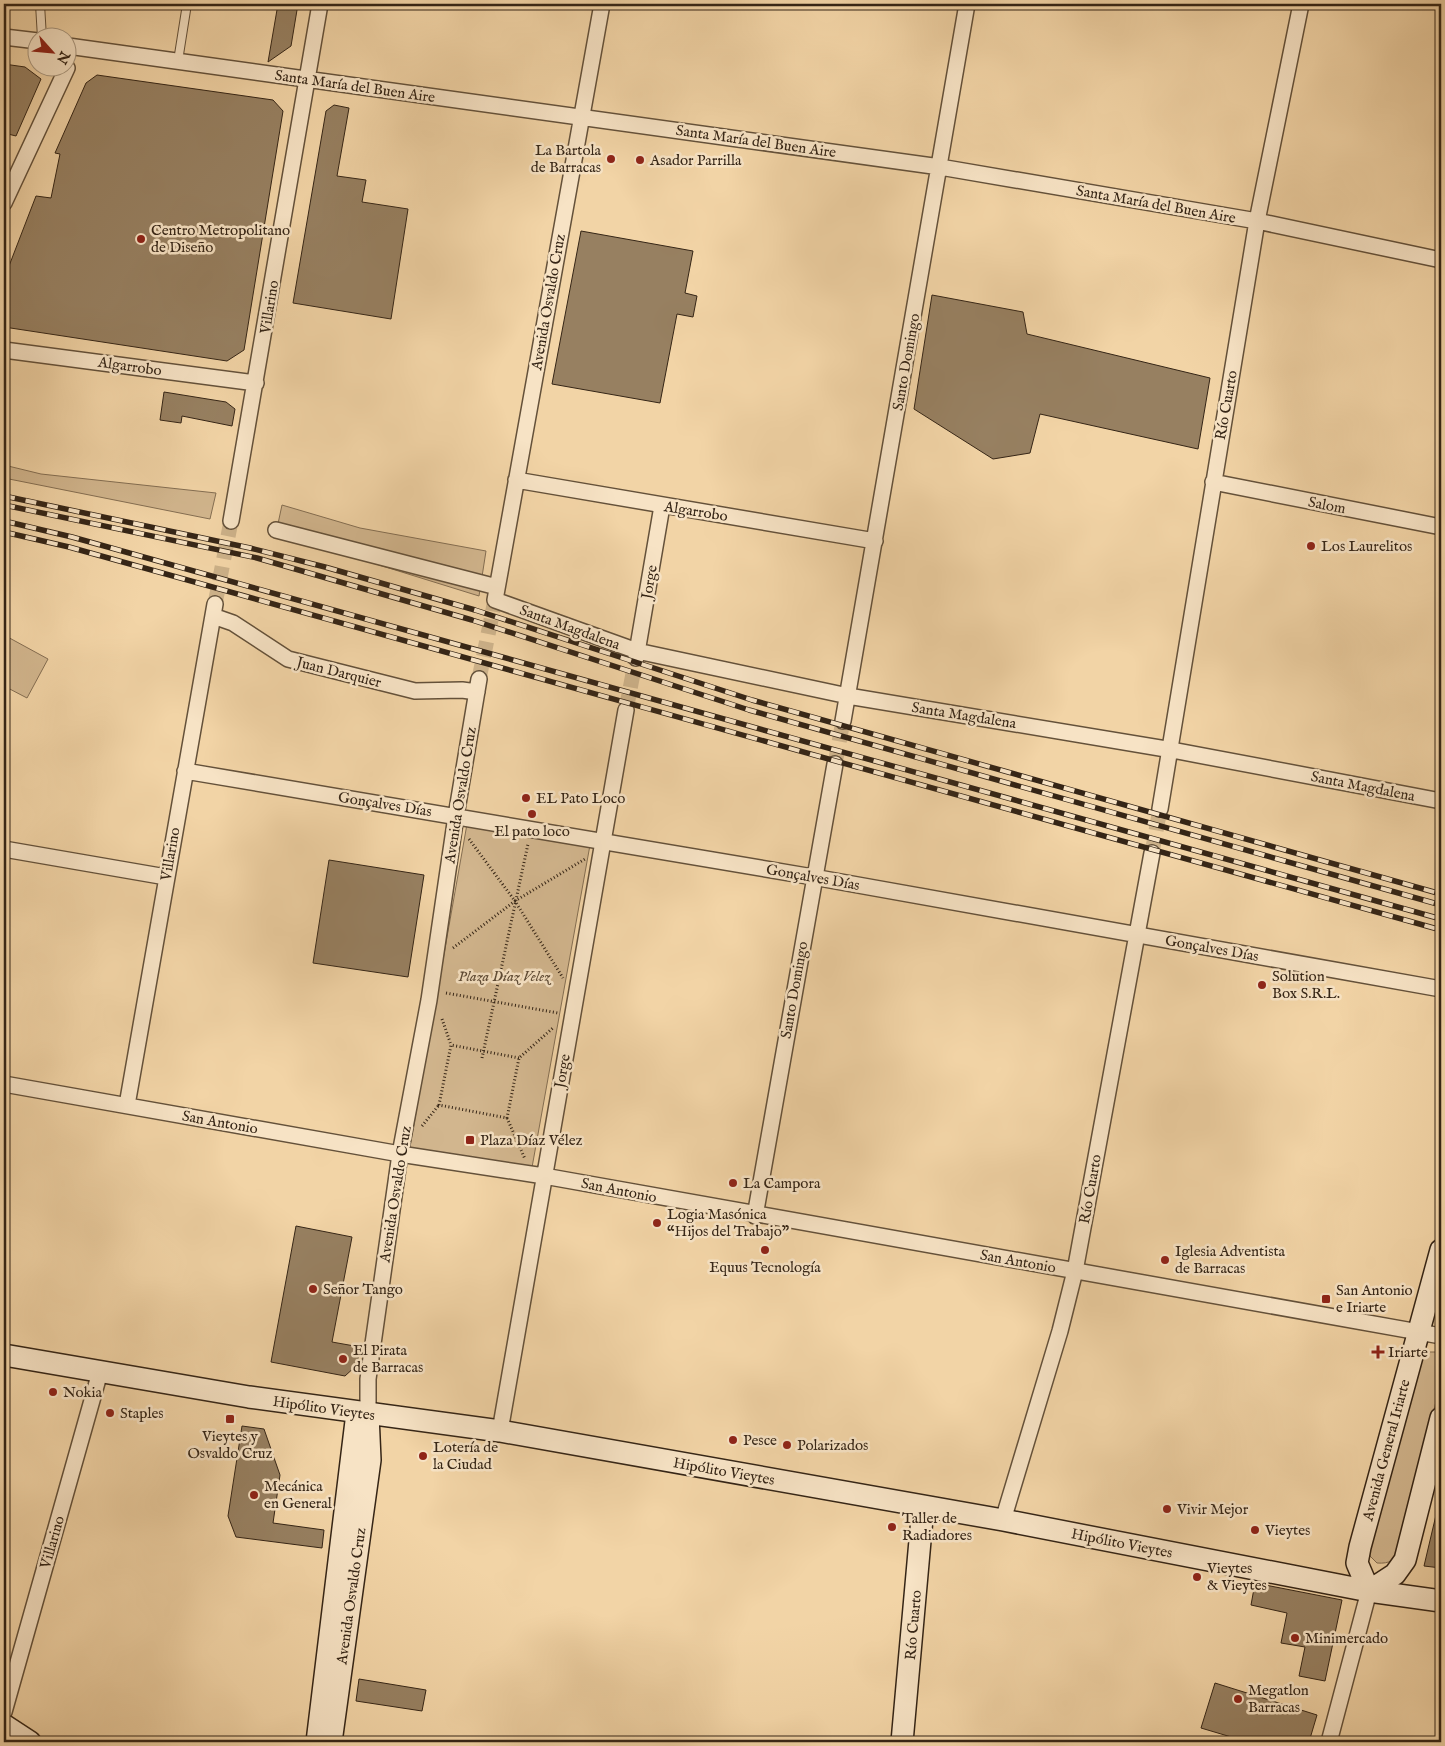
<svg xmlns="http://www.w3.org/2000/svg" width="1445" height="1746" viewBox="0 0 1445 1746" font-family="'IM FELL English',serif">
  <rect width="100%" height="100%" fill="#f2d4a6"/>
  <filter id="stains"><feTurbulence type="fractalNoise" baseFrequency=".004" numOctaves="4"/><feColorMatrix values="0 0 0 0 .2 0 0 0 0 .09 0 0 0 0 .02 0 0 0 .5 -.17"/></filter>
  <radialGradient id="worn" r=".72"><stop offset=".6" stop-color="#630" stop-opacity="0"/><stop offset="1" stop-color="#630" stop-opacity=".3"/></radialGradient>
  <path fill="#d2b68e" stroke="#846e52" d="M4 465 41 474 216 493 210 519 4 478Z
    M282 505 360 528 486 551 479 596 276 533Z
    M4 635 48 659 27 698 4 686Z
    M467 824 590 845 531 1173 409 1152Z
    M1423 1352H1436L1441 1357V1381L1400 1549C1395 1560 1390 1564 1377 1563L1370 1556 1368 1547Z"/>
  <path fill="#978061" stroke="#352516" d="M278 4H298L291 46 268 62Z
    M4 64 25 67 41 79 16 136 4 133Z
    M97 75 273 100 283 111 244 350 227 361 4 327V279L36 196 51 198 60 154 55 153 86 83Z
    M334 105 349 108 337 176 366 180 362 202 408 209 391 319 293 303 326 111Z
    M581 231 693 251 685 293 697 296 693 317 677 314 660 403 552 384Z
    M932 295 1023 312 1027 334 1210 378 1198 449 1040 414 1030 453 993 459 914 409Z
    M164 392 226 402 235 409 232 426 182 416 181 423 160 420Z
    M329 860 424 875 408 977 313 963Z
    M296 1226 352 1237 332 1342 360 1347 357 1365 345 1376 271 1362Z
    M242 1426 264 1429 280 1475 273 1523 324 1530 322 1548 236 1537 228 1516Z
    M1436 1515 1441 1516V1568L1424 1566Z
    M1255 1583 1342 1600 1325 1681 1299 1676 1305 1647 1281 1643 1287 1613 1251 1605Z
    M359 1679 426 1690 422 1711 356 1701Z
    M1215 1683 1317 1715 1309 1742H1248L1201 1728Z"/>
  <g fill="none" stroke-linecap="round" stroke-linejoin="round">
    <path stroke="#ccb189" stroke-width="15" stroke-dasharray="15 8" stroke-linecap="butt" d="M215 604 231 521
      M479 679 495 600
      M626 710 636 658
      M835 764 843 721
      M1152 853 1160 809"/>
    <defs>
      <path id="lane" d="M40 4 42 38
        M178 61 187 4"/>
      <path id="street" d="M602 4 495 600 637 651 848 696 1172 750 1441 801
        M4 37 38 41
        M68 46 940 167 1257 221 1441 260
        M4 203 67 68
        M4 350 256 383
        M516 480 875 541
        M1213 482 1441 527
        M231 521 320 4
        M276 530 497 587
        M213 616 233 623 288 659 415 691 462 690 477 692
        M636 658 662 506
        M843 721 967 4
        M185 771 813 877 1441 989
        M1160 809 1257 221 1301 4
        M4 849 166 877
        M4 1084 400 1154 544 1176 1441 1336
        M127 1105 215 604
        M755 1216 835 764
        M368 1415V1379L400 1154 429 1000 456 816 479 679
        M500 1431 626 710
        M1003 1520 1060 1331 1075 1271 1152 853
        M4 1712 100 1372
        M1329 1742 1369 1591"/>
      <path id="secondary" d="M4 1355 249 1397 500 1431 1003 1520 1369 1591 1441 1601
        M1369 1591 1357 1563 1360 1547 1441 1250
        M1369 1591 1395 1574 1405 1560 1441 1418
        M4 1725 30 1742
        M317 1742 357 1413
        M331 1742 370 1460 368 1415
        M902 1742 923 1507"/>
    </defs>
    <use href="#lane" stroke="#64513a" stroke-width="10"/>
    <use href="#street" stroke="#64513a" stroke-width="18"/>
    <use href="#secondary" stroke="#352516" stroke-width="24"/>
    <path stroke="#352516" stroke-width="3" stroke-dasharray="1 2.5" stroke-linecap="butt" d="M469 839 515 901 585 859
      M453 948 515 901 563 978
      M446 993 558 1013
      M442 1019 451 1045
      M482 1058 528 844
      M519 1058 451 1045 439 1105 507 1118 519 1058 554 1027
      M507 1118 525 1159
      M422 1126 439 1105"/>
    <use href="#lane" stroke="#f7e3c5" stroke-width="8"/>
    <use href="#street" stroke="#f7e3c5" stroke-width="15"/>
    <use href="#secondary" stroke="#f7e3c5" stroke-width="21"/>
    <defs>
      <path id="rail" d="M4 496 250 548 325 567 475 610 752 700 1441 894
        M4 505 257 558 472 620 749 710 1441 905
        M4 521 72 537 1441 919
        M4 532 69 547 1441 930"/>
    </defs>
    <use href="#rail" stroke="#352516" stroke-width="5.5"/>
    <use href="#rail" stroke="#f7e3c5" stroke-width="4" stroke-dasharray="11" stroke-linecap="butt"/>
  </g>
  <g fill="#8f2418" stroke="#f7e3c5" stroke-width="2">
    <circle cx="611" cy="159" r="5"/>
    <circle cx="640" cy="160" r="5"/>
    <circle cx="141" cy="239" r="5"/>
    <circle cx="1311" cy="546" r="5"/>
    <circle cx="526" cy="798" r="5"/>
    <circle cx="532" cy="814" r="5"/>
    <circle cx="1262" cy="985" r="5"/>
    <rect x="465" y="1135" width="10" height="10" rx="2.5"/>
    <circle cx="733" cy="1183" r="5"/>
    <circle cx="657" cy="1223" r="5"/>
    <circle cx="765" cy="1250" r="5"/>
    <circle cx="1165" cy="1260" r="5"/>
    <circle cx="313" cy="1289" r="5"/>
    <rect x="1321" y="1294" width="10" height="10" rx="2.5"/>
    <path d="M1375.5 1344.5h5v5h5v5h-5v5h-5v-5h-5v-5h5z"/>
    <circle cx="343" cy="1359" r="5"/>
    <circle cx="53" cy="1392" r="5"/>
    <circle cx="110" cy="1413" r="5"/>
    <rect x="225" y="1414" width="10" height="10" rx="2.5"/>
    <circle cx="733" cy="1440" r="5"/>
    <circle cx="787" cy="1445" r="5"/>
    <circle cx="423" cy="1456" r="5"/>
    <circle cx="254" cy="1495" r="5"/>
    <circle cx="1167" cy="1509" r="5"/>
    <circle cx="892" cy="1527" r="5"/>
    <circle cx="1255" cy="1530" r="5"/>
    <circle cx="1197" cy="1577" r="5"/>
    <circle cx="1295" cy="1638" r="5"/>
    <circle cx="1238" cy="1699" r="5"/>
  </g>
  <g text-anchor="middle" stroke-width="5" stroke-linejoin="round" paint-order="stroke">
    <g font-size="15" fill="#352516" stroke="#f7e3c5">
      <text transform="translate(355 86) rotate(8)" y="5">Santa María del Buen Aire</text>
      <text transform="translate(756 141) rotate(8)" y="5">Santa María del Buen Aire</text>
      <text transform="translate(1156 204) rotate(10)" y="5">Santa María del Buen Aire</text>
      <text transform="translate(548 302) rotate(-80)" y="5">Avenida Osvaldo Cruz</text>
      <text transform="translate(269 307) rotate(-81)" y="5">Villarino</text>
      <text transform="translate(906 362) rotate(-80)" y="5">Santo Domingo</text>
      <text transform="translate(130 366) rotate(8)" y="5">Algarrobo</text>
      <text transform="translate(1226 405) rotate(-80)" y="5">Río Cuarto</text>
      <text transform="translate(1327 505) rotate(11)" y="5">Salom</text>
      <text transform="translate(696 511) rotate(9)" y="5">Algarrobo</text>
      <text transform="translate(649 582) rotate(-80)" y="5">Jorge</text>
      <text transform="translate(570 627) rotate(20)" y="5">Santa Magdalena</text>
      <text transform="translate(339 672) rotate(14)" y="5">Juan Darquier</text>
      <text transform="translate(964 715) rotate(9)" y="5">Santa Magdalena</text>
      <text transform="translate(1363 786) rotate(11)" y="5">Santa Magdalena</text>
      <text transform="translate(460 795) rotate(-81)" y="5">Avenida Osvaldo Cruz</text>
      <text transform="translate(385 804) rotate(9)" y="5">Gonçalves Días</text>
      <text transform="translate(170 854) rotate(-80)" y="5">Villarino</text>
      <text transform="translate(813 877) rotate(10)" y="5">Gonçalves Días</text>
      <text transform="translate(1212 948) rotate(10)" y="5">Gonçalves Días</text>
      <text transform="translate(794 990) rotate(-80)" y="5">Santo Domingo</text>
      <text transform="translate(562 1071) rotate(-80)" y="5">Jorge</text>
      <text transform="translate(220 1122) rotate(10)" y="5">San Antonio</text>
      <text transform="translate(1090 1189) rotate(-80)" y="5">Río Cuarto</text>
      <text transform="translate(619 1190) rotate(11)" y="5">San Antonio</text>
      <text transform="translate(395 1194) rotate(-81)" y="5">Avenida Osvaldo Cruz</text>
      <text transform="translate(1018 1261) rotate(10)" y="5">San Antonio</text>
      <text transform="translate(324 1408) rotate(8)" y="5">Hipólito Vieytes</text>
      <text transform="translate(1386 1450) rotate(-75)" y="5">Avenida General Iriarte</text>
      <text transform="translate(724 1471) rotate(10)" y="5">Hipólito Vieytes</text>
      <text transform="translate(52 1542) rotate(-74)" y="5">Villarino</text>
      <text transform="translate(1122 1543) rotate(11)" y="5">Hipólito Vieytes</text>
      <text transform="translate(351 1596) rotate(-82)" y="5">Avenida Osvaldo Cruz</text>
      <text transform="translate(913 1625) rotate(-85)" y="5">Río Cuarto</text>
    </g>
    <g font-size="15" fill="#352516" stroke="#f7e3c5" text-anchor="start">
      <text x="601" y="155" text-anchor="end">La Bartola<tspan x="601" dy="17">de Barracas</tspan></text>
      <text x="650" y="165">Asador Parrilla</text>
      <text x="151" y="235">Centro Metropolitano<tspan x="151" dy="17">de Diseño</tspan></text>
      <text x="1321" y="551">Los Laurelitos</text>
      <text x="536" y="803">EL Pato Loco</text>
      <text x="532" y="836" text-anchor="middle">El pato loco</text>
      <text x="1272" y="981">Solution<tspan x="1272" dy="17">Box S.R.L.</tspan></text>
      <text x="480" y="1145">Plaza Díaz Vélez</text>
      <text x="743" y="1188">La Campora</text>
      <text x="667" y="1219">Logia Masónica<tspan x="667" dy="17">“Hijos del Trabajo”</tspan></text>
      <text x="1175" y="1256">Iglesia Adventista<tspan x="1175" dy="17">de Barracas</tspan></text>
      <text x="765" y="1272" text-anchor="middle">Equus Tecnología</text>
      <text x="323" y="1294">Señor Tango</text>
      <text x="1336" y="1295">San Antonio<tspan x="1336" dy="17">e Iriarte</tspan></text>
      <text x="353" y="1355">El Pirata<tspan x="353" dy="17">de Barracas</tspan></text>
      <text x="1388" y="1357">Iriarte</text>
      <text x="63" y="1397">Nokia</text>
      <text x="120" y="1418">Staples</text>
      <text x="230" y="1441" text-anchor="middle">Vieytes y<tspan x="230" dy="17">Osvaldo Cruz</tspan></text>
      <text x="743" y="1445">Pesce</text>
      <text x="797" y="1450">Polarizados</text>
      <text x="433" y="1452">Lotería de<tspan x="433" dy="17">la Ciudad</tspan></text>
      <text x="264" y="1491">Mecánica<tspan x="264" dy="17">en General</tspan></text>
      <text x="1177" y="1514">Vivir Mejor</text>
      <text x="902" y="1523">Taller de<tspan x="902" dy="17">Radiadores</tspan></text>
      <text x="1265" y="1535">Vieytes</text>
      <text x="1207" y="1573">Vieytes<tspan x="1207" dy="17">&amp; Vieytes</tspan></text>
      <text x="1305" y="1643">Minimercado</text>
      <text x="1248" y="1695">Megatlon<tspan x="1248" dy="17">Barracas</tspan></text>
    </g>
    <g font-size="15" font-style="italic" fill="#5c4934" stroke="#f7e3c5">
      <text x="504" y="981">Plaza Díaz Velez</text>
    </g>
  </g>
  <rect width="1445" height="1746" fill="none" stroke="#f2d4a6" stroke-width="20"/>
  <rect x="5" y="5" width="1435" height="1736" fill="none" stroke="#352516" stroke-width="2.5"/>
  <rect x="10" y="10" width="1425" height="1726" fill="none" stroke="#352516"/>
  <g transform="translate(52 52) rotate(117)"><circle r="24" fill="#f7e3c5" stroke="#a9977f"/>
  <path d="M0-4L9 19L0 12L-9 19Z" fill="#8f2418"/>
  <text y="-8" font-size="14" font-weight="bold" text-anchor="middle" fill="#352516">N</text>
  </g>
  <rect width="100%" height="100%" filter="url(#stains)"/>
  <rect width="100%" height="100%" fill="url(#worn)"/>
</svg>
